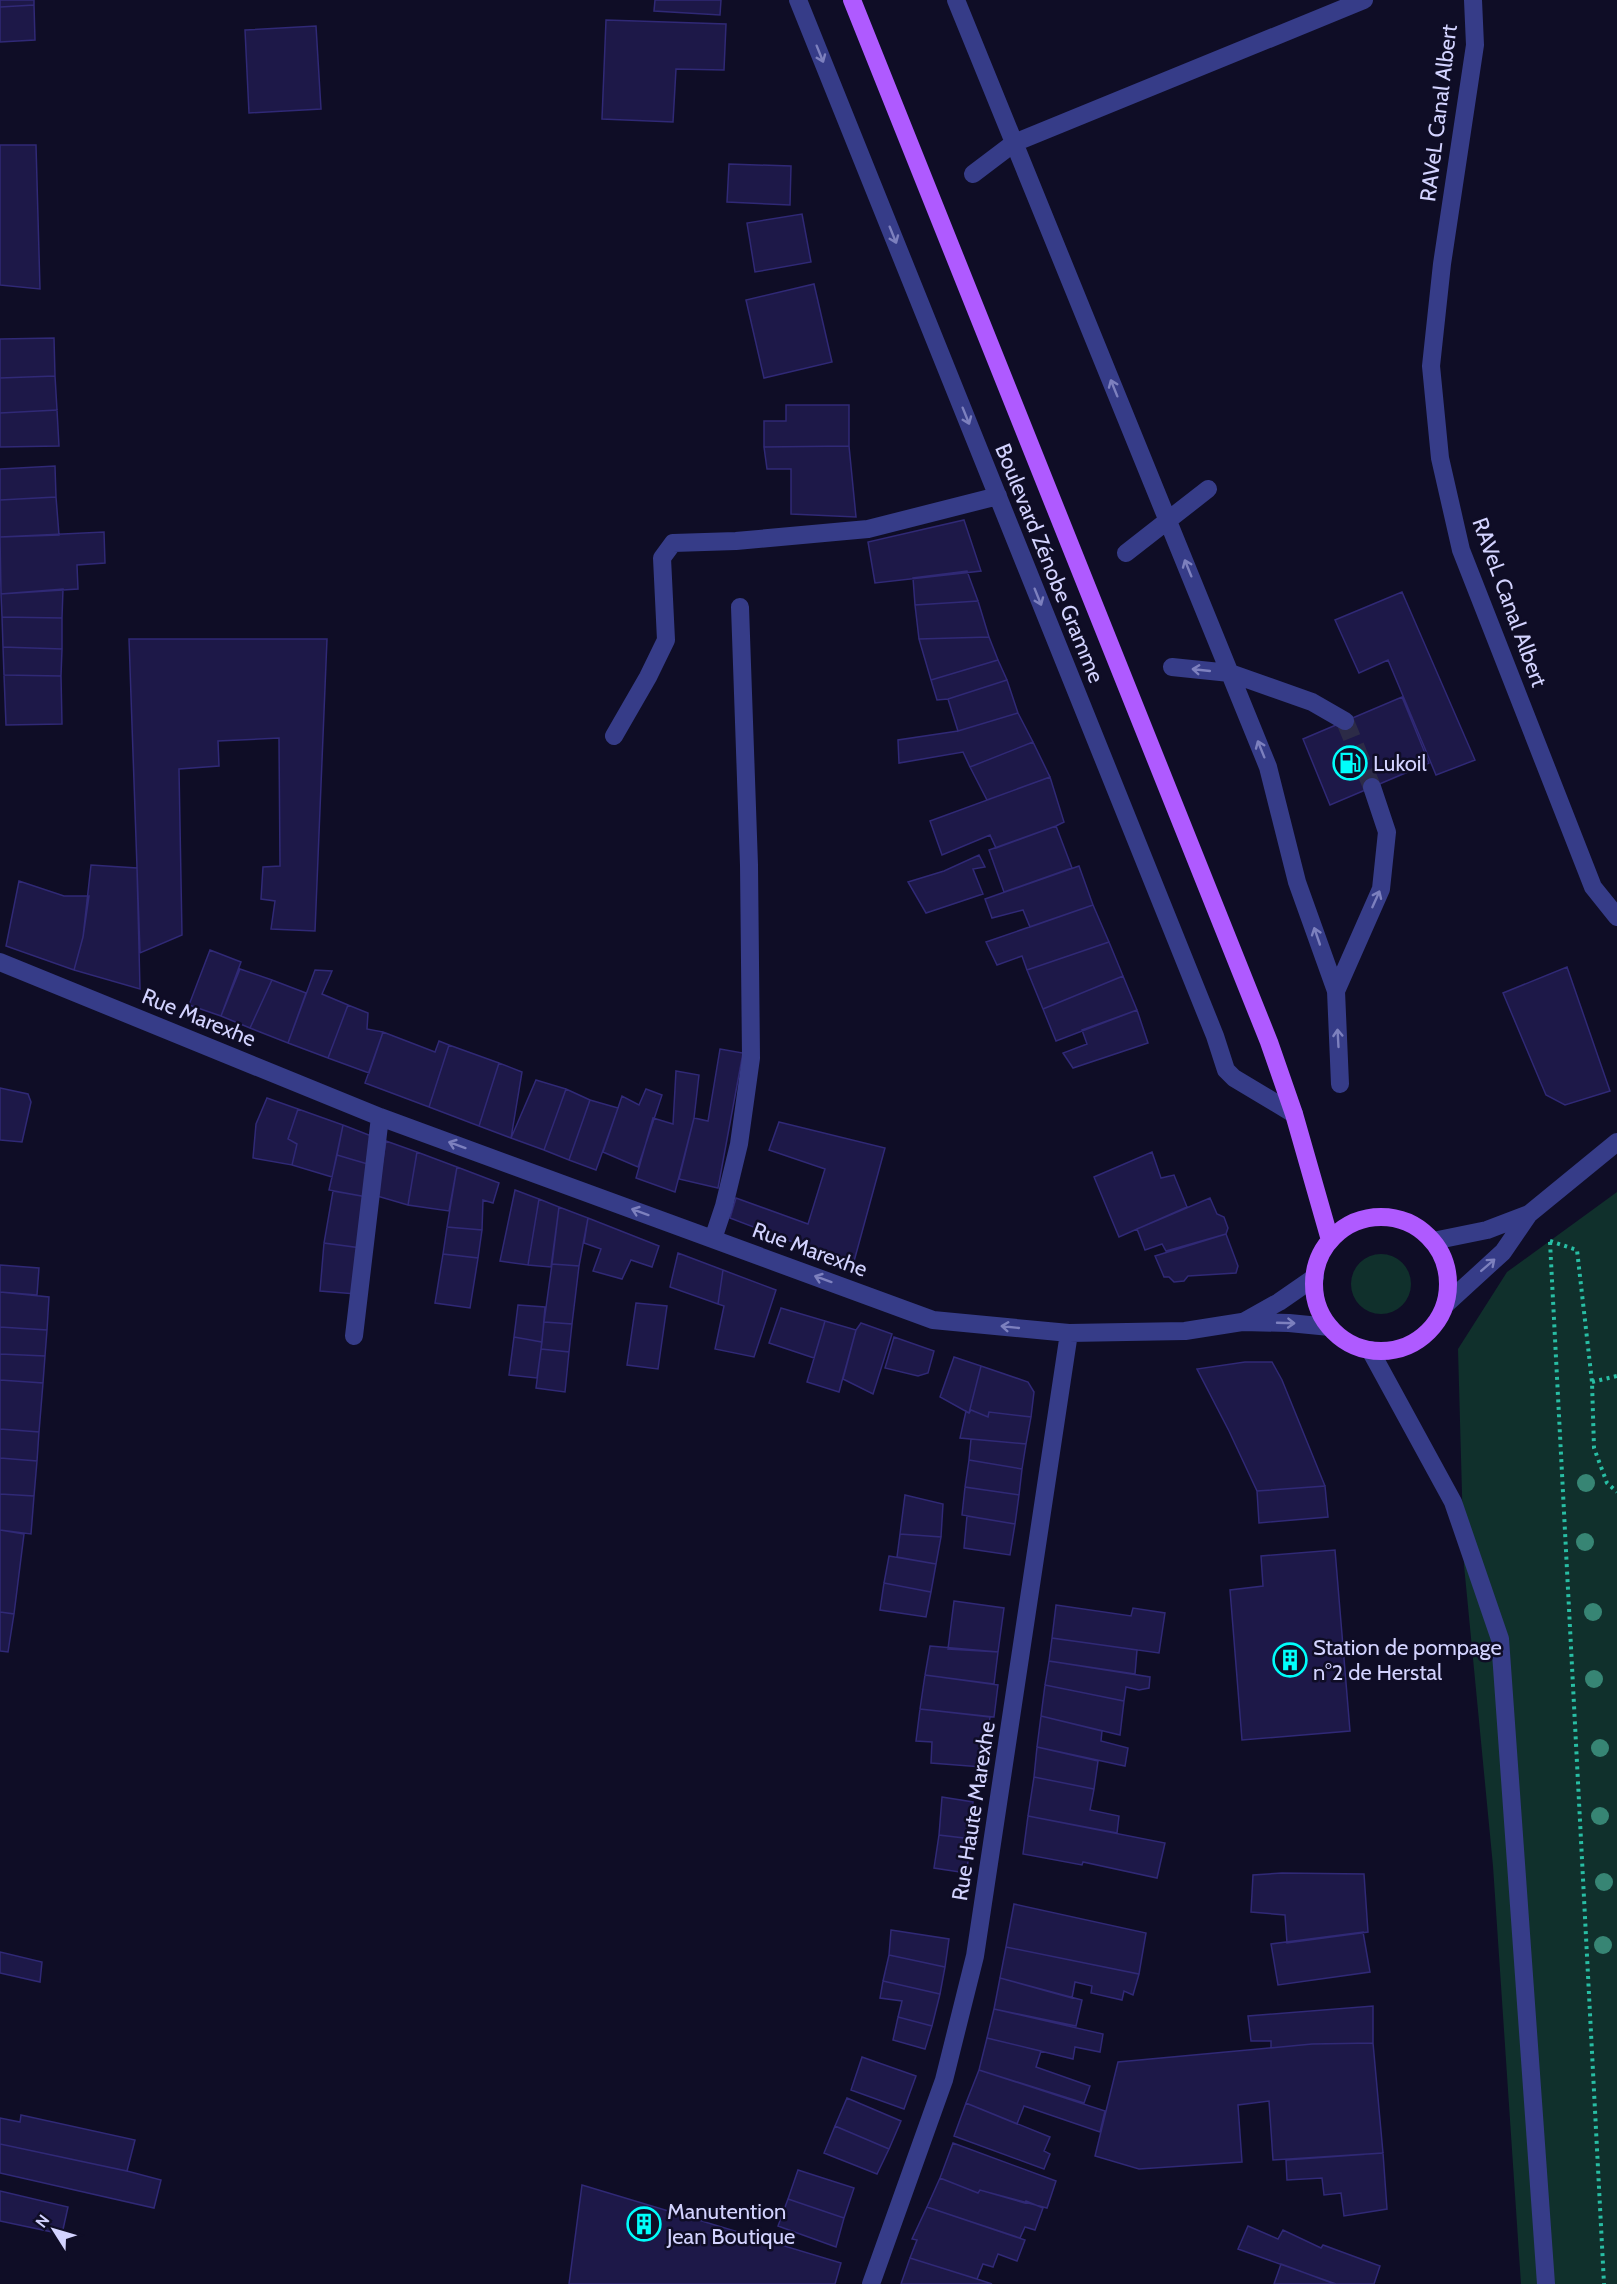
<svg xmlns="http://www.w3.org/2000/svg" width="1617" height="2284" viewBox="0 0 1617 2284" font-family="Cabin,sans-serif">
  <rect width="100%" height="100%" fill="#0f0d26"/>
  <path fill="#10302c" d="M1617 1192V2284H1521L1493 1866 1464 1565 1458 1349 1507 1272Z
    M1351 1284a30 30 0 1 1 60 0a30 30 0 1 1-60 0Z"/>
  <path fill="#1d1848" stroke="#302976" stroke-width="1.5" d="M0 0H34V5L0 7Z
    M655 0H721L720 15 654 11Z
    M34 5 35 40 0 42V7Z
    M606 20 726 24 724 70 676 69 673 122 602 119Z
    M316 26 321 109 249 113 245 30Z
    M0 145H36L40 289 0 285Z
    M729 164 791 166 790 205 727 202Z
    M802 214 811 262 755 272 747 223Z
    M814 284 832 362 764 378 746 300Z
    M54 338 55 376 0 378V339Z
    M55 376 57 410 0 413V378Z
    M786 405H849V446L764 447V421H786Z
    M57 410 59 446 0 447V413Z
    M849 446 856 517 791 514V469H767L764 447Z
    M55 466 56 497 0 500V469Z
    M56 497 59 535 0 537V500Z
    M964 520 981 571 875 583 868 542Z
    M104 532 105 563 77 565 78 589 1 594 0 537Z
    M967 571 978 601 915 605 913 578Z
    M63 589 62 618 2 617 1 594Z
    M1402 592 1475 760 1436 775 1388 660 1359 673 1335 620Z
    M978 601 989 637 919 639 915 605Z
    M2 617 62 618V649L3 647Z
    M989 637 998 660 931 680 919 639Z
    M129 639H327L315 931 271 929 275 901 261 899 263 867 280 866 279 738 218 741 219 766 179 769 182 935 140 953Z
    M3 647 62 649 61 676 4 675Z
    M998 660 1007 680 948 699 937 700 931 680Z
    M4 675 61 676 62 724 6 725Z
    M1007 680 1018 713 958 731 948 699Z
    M1402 697 1429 763 1330 805 1303 739Z
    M1018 713 1033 742 970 767 963 752 899 763 898 740 958 731Z
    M1033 742 1050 777 987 800 970 767Z
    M1050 777 1064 822 1056 826 996 848 990 835 942 855 930 821Z
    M1056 826 1072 868 1004 892 989 850Z
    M979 855 985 867 973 869 983 894 926 913 908 882 944 871Z
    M91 865 137 868 140 989 74 970 83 937Z
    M1079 866 1093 905 1030 927 1023 910 992 918 985 899Z
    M19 881 64 896H89L83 937 74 970 6 946Z
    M1093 905 1109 942 1027 970 1022 956 997 965 986 942Z
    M1109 942 1123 976 1043 1009 1027 970Z
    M210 950 241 962 221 1016 189 1005Z
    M1567 967 1610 1091 1565 1105 1546 1095 1503 993Z
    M240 969 272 980 250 1028 221 1016Z
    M315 970 332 971 322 994 348 1005 328 1058 288 1043Z
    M1123 976 1137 1010 1056 1041 1043 1009Z
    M272 980 306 993 288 1043 250 1028Z
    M348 1005 368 1013 367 1029 383 1032 369 1073 328 1058Z
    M1137 1010 1148 1043 1073 1068 1063 1053 1087 1044 1082 1030Z
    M383 1032 435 1052 439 1041 449 1045 429 1107 365 1083Z
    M449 1045 499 1063 479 1126 429 1107Z
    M720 1049 743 1053 718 1188 679 1179 694 1118 708 1121Z
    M499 1063 522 1072 511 1138 479 1126Z
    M676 1071 699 1075 694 1118 675 1192 636 1178 653 1118 673 1124Z
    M536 1080 566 1089 544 1150 511 1138Z
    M0 1088 28 1094 31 1102 22 1142 0 1140Z
    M566 1089 590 1100 569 1160 544 1150Z
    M646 1089 662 1095 638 1167 603 1152 622 1096 639 1105Z
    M267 1098 298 1109 288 1139 297 1144 292 1165 253 1158 256 1124Z
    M590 1100 618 1108 596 1170 569 1160Z
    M298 1109 343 1125 332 1177 292 1165 297 1144 288 1139Z
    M779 1122 885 1148 853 1265 730 1218 736 1198 808 1224 825 1169 769 1150Z
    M343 1125 374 1137 371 1165 337 1155Z
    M386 1141 417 1152 408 1205 377 1196Z
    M417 1152 457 1167 449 1211 408 1205Z
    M1152 1152 1161 1178 1174 1175 1187 1207 1119 1237 1094 1177Z
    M337 1155 371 1165 367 1197 329 1190Z
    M457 1167 499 1183 493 1203 483 1200 482 1230 447 1227Z
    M515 1190 539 1199 528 1265 500 1261Z
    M333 1191 367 1197 361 1248 324 1243Z
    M1210 1198 1217 1214 1224 1217 1228 1228 1226 1234 1166 1251 1162 1244 1145 1250 1137 1229Z
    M539 1199 559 1207 551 1267 528 1265Z
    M559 1207 588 1218 579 1266 552 1264Z
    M588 1218 659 1246 652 1267 631 1260 622 1279 593 1271 601 1249 584 1243Z
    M447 1227 482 1230 478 1258 443 1254Z
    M1226 1234 1238 1266 1236 1273 1188 1276 1184 1281 1174 1282 1169 1277H1164L1155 1256Z
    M324 1243 361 1248 356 1294 320 1291Z
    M678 1253 723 1270 718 1304 670 1287Z
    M443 1254 478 1258 470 1308 435 1303Z
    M552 1264 579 1266 572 1324 544 1322Z
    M0 1265 39 1268 37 1295 0 1292Z
    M723 1270 776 1290 754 1357 715 1349 724 1306 718 1304Z
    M0 1292 49 1297 47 1330 0 1327Z
    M636 1303 667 1306 658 1369 627 1365Z
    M518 1305 545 1307 542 1342 514 1337Z
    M781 1308 825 1321 814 1358 769 1343Z
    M825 1321 856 1330 839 1392 807 1382Z
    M544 1322 572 1324 569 1352 541 1349Z
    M861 1323 892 1334 873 1394 843 1379 856 1330Z
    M0 1327 47 1330 45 1356 0 1354Z
    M514 1337 542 1342 537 1378 509 1375Z
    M894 1337 934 1351 928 1373 918 1376 885 1368Z
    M541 1349 569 1352 565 1392 536 1388Z
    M0 1354 45 1356 43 1383 0 1380Z
    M954 1357 981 1366 969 1413 940 1397Z
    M1245 1362H1272L1282 1380 1325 1486 1257 1491 1229 1431 1197 1369Z
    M981 1366 1028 1382 1034 1392 1031 1417 989 1412 988 1417 971 1410 969 1413Z
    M0 1380 43 1383 39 1432 0 1429Z
    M971 1410 988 1417 989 1412 1031 1417 1026 1444 960 1438 966 1411 969 1413Z
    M0 1429 39 1432 37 1461 0 1458Z
    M971 1439 1026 1444 1022 1469 969 1460Z
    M0 1458 37 1461 34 1496 0 1494Z
    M969 1460 1022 1469 1019 1495 965 1487Z
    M1325 1486 1328 1517 1259 1523 1257 1491Z
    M965 1487 1019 1495 1015 1524 962 1515Z
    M0 1494 34 1496 31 1534 0 1530Z
    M905 1495 943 1504 941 1537 900 1534Z
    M967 1516 1015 1524 1010 1555 964 1548Z
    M0 1530 24 1534 14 1614 0 1612Z
    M900 1534 941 1537 936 1564 897 1557Z
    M1335 1550 1350 1731 1242 1740 1230 1590 1263 1586 1261 1556Z
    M889 1556 936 1564 931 1592 884 1583Z
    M884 1583 931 1592 926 1617 880 1610Z
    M954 1601 1004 1608 998 1652 948 1649Z
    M1056 1605 1131 1616 1133 1608 1165 1613 1159 1653 1052 1638Z
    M0 1612 14 1614 8 1652 0 1651Z
    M1052 1638 1137 1650 1135 1674 1049 1661Z
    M930 1646 998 1652 994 1684 925 1675Z
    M1049 1661 1150 1677 1149 1688 1139 1690 1126 1687 1124 1701 1045 1685Z
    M925 1675 998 1685 994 1717 920 1709Z
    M1045 1685 1124 1701 1120 1735 1041 1716Z
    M920 1709 990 1717 982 1767 931 1763 932 1742 916 1741Z
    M1041 1716 1102 1731 1101 1741 1128 1748 1125 1766 1037 1747Z
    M1037 1747 1098 1761 1094 1789 1034 1777Z
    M1034 1777 1094 1789 1090 1810 1119 1816 1117 1833 1028 1816Z
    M942 1797 973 1802 972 1839 939 1835Z
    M1028 1816 1165 1843 1157 1878 1083 1862 1082 1865 1023 1854Z
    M939 1835 972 1839 966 1873 934 1868Z
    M1282 1873 1364 1874 1368 1932 1287 1943 1285 1915 1251 1912 1253 1875Z
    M1014 1904 1146 1933 1139 1974 1006 1947Z
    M891 1930 949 1939 945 1967 889 1955Z
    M1363 1932 1370 1972 1278 1985 1271 1944Z
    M1006 1947 1139 1974 1133 1995 1124 1991 1122 2000 1091 1993 1092 1986 1075 1982 1072 1998 1000 1978Z
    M0 1952 42 1962 40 1982 0 1973Z
    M889 1955 945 1967 940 1994 883 1981Z
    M1000 1978 1082 2000 1076 2026 994 2009Z
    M883 1981 940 1994 932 2026 898 2017 902 2001 880 1998Z
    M1373 2006V2043L1312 2044 1271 2048V2041H1251L1248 2016Z
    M994 2009 1103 2034 1100 2052 1075 2047 1073 2059 987 2038Z
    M898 2017 932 2026 925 2049 893 2040Z
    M987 2038 1041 2051 1036 2067 1090 2086 1084 2103 979 2070Z
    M1373 2043 1383 2153 1273 2160 1269 2101 1238 2105 1242 2162 1139 2169 1095 2156 1118 2062 1312 2044Z
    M862 2057 916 2076 904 2109 851 2090Z
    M979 2070 1105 2111 1100 2132 1024 2106 1017 2124 966 2103Z
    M847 2098 901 2121 889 2149 835 2126Z
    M966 2103 1050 2137 1044 2151 1050 2154 1044 2169 954 2136Z
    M21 2115 135 2140 127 2171 0 2144V2118L20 2122Z
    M835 2126 889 2149 877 2174 824 2153Z
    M953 2143 1056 2181 1047 2208 980 2190 978 2193 940 2178Z
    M0 2144 127 2171 161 2180 154 2208 0 2173Z
    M1383 2153 1387 2209 1344 2216 1341 2193 1324 2195 1322 2178 1287 2180 1286 2160Z
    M798 2170 854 2188 844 2218 788 2199Z
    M940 2178 978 2193 980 2190 1025 2203 1026 2201 1043 2208 1035 2230 1025 2227 1020 2238 927 2207Z
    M582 2185 841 2263 835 2284H569Z
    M0 2191 68 2207 62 2234 0 2221Z
    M788 2199 844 2218 836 2247 778 2226Z
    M927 2207 1025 2240 1017 2261 998 2254 993 2267 983 2264 977 2279 910 2258 917 2240 912 2239Z
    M1248 2226 1278 2239 1283 2230 1321 2248 1323 2245 1380 2266 1374 2284H1336L1238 2249Z
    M910 2258 977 2279 992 2284H901Z
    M1281 2264 1332 2283 1336 2284H1274Z"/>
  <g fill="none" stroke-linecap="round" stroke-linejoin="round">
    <path stroke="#2c2b47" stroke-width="18" stroke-dasharray="18 9" stroke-linecap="butt" d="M1345 721 1372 787"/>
    <path stroke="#28bea4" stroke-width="4" stroke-dasharray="3 4.5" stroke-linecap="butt" d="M1550 1241 1577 1250 1592 1382 1594 1448 1607 1483 1617 1492
      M1550 1242 1604 2284
      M1592 1382 1617 1376"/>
    <path stroke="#363c88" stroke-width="18" d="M798 0 1215 1036 1226 1070 1234 1078 1294 1114
      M956 0 1268 767 1297 882 1336 991 1340 1084
      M1473 0 1475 45 1442 264 1431 366 1440 458 1461 550 1593 887 1617 917
      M973 174 1014 143 1364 0
      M1126 553 1208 489
      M1172 667 1230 673 1312 702 1345 721
      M614 736 648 677 666 640 662 558 673 543 736 541 868 529 998 496
      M0 962 380 1117 933 1320 1069 1333 1185 1331 1242 1322 1289 1323 1330 1327
      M1336 991 1381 889 1387 832 1372 787
      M713 1239 724 1206 739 1144 751 1058 749 865 740 607
      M1433 1241 1487 1230 1529 1214
      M1445 1305 1503 1252 1529 1214 1617 1142
      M1243 1322 1279 1302 1315 1277
      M354 1336 380 1117
      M1370 1350 1453 1502 1500 1639 1546 2284
      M871 2284 944 2080 975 1956 1069 1333"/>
    <path stroke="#af5aff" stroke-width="18" d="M852 0 1269 1042 1294 1114 1330 1240
      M1314 1284a67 67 0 1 1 134 0a67 67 0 1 1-134 0Z"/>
  </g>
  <g fill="#378574">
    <circle cx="1586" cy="1483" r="9"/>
    <circle cx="1585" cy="1542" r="9"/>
    <circle cx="1593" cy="1612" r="9"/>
    <circle cx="1594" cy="1679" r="9"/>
    <circle cx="1600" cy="1748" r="9"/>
    <circle cx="1600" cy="1816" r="9"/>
    <circle cx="1604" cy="1882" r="9"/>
    <circle cx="1603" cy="1945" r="9"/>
  </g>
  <defs><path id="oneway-shaft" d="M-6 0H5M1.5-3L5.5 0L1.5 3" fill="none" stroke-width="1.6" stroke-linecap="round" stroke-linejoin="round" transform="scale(1.5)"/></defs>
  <g stroke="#7d80be">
    <use href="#oneway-shaft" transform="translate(820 54) rotate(68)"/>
    <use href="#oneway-shaft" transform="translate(893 235) rotate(68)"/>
    <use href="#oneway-shaft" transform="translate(1114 388) rotate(-112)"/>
    <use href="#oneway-shaft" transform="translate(966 416) rotate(68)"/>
    <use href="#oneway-shaft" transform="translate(1188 568) rotate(-112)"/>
    <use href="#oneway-shaft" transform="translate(1038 597) rotate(68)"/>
    <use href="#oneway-shaft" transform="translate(1201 670) rotate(-174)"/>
    <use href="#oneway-shaft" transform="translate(1261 749) rotate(-112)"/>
    <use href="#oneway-shaft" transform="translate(1376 899) rotate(-66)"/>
    <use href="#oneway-shaft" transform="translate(1317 936) rotate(-109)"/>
    <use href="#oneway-shaft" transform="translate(1338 1038) rotate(-93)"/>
    <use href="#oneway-shaft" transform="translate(457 1145) rotate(-160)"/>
    <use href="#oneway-shaft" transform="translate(640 1212) rotate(-160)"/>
    <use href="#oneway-shaft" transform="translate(1488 1265) rotate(-41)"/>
    <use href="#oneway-shaft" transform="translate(823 1279) rotate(-160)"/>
    <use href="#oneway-shaft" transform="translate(1286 1323) rotate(2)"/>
    <use href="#oneway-shaft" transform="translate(1010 1327) rotate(-174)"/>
  </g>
  <defs>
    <symbol id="fuel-ring" viewBox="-11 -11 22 22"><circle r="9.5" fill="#0f0d26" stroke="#00fefb" stroke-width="1.5"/><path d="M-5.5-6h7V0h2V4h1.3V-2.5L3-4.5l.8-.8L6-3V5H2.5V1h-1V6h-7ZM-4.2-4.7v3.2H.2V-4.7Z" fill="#00fefb"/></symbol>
    <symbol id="building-ring" viewBox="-11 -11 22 22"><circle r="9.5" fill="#0f0d26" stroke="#00fefb" stroke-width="1.5"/><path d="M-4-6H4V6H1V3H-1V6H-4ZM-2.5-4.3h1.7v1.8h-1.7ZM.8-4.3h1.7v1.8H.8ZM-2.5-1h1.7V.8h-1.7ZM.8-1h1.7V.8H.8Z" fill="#00fefb"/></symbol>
  </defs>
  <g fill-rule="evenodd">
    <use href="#fuel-ring" x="1331" y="744" width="38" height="38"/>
    <use href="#building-ring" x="1271" y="1641" width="38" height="38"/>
    <use href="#building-ring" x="625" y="2205" width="38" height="38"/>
  </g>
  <g text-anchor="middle" stroke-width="5" stroke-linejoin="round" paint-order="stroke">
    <g font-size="22" fill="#d3d3ff" stroke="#0f0d26">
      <text transform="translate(1438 113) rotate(-83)" y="8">RAVeL Canal Albert</text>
      <text transform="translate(1050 563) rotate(68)" y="8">Boulevard Zénobe Gramme</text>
      <text transform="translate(1510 602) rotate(70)" y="8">RAVeL Canal Albert</text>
      <text transform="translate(199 1017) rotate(22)" y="8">Rue Marexhe</text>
      <text transform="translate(810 1249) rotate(20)" y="8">Rue Marexhe</text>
      <text transform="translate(973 1811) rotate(-81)" y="8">Rue Haute Marexhe</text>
    </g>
    <g font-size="22" fill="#d3d3ff" stroke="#0f0d26" text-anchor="start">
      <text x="1373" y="771">Lukoil</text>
      <text x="1313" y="1655">Station de pompage<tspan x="1313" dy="25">n°2 de Herstal</tspan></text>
      <text x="667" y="2219">Manutention<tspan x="667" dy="25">Jean Boutique</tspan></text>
    </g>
  </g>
  <g transform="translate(54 2230) rotate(307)" stroke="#0f0d26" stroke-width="4.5" paint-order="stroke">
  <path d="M0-4.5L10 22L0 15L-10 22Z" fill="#d3d3ff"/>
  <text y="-9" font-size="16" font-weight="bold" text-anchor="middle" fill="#d3d3ff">N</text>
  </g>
</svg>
